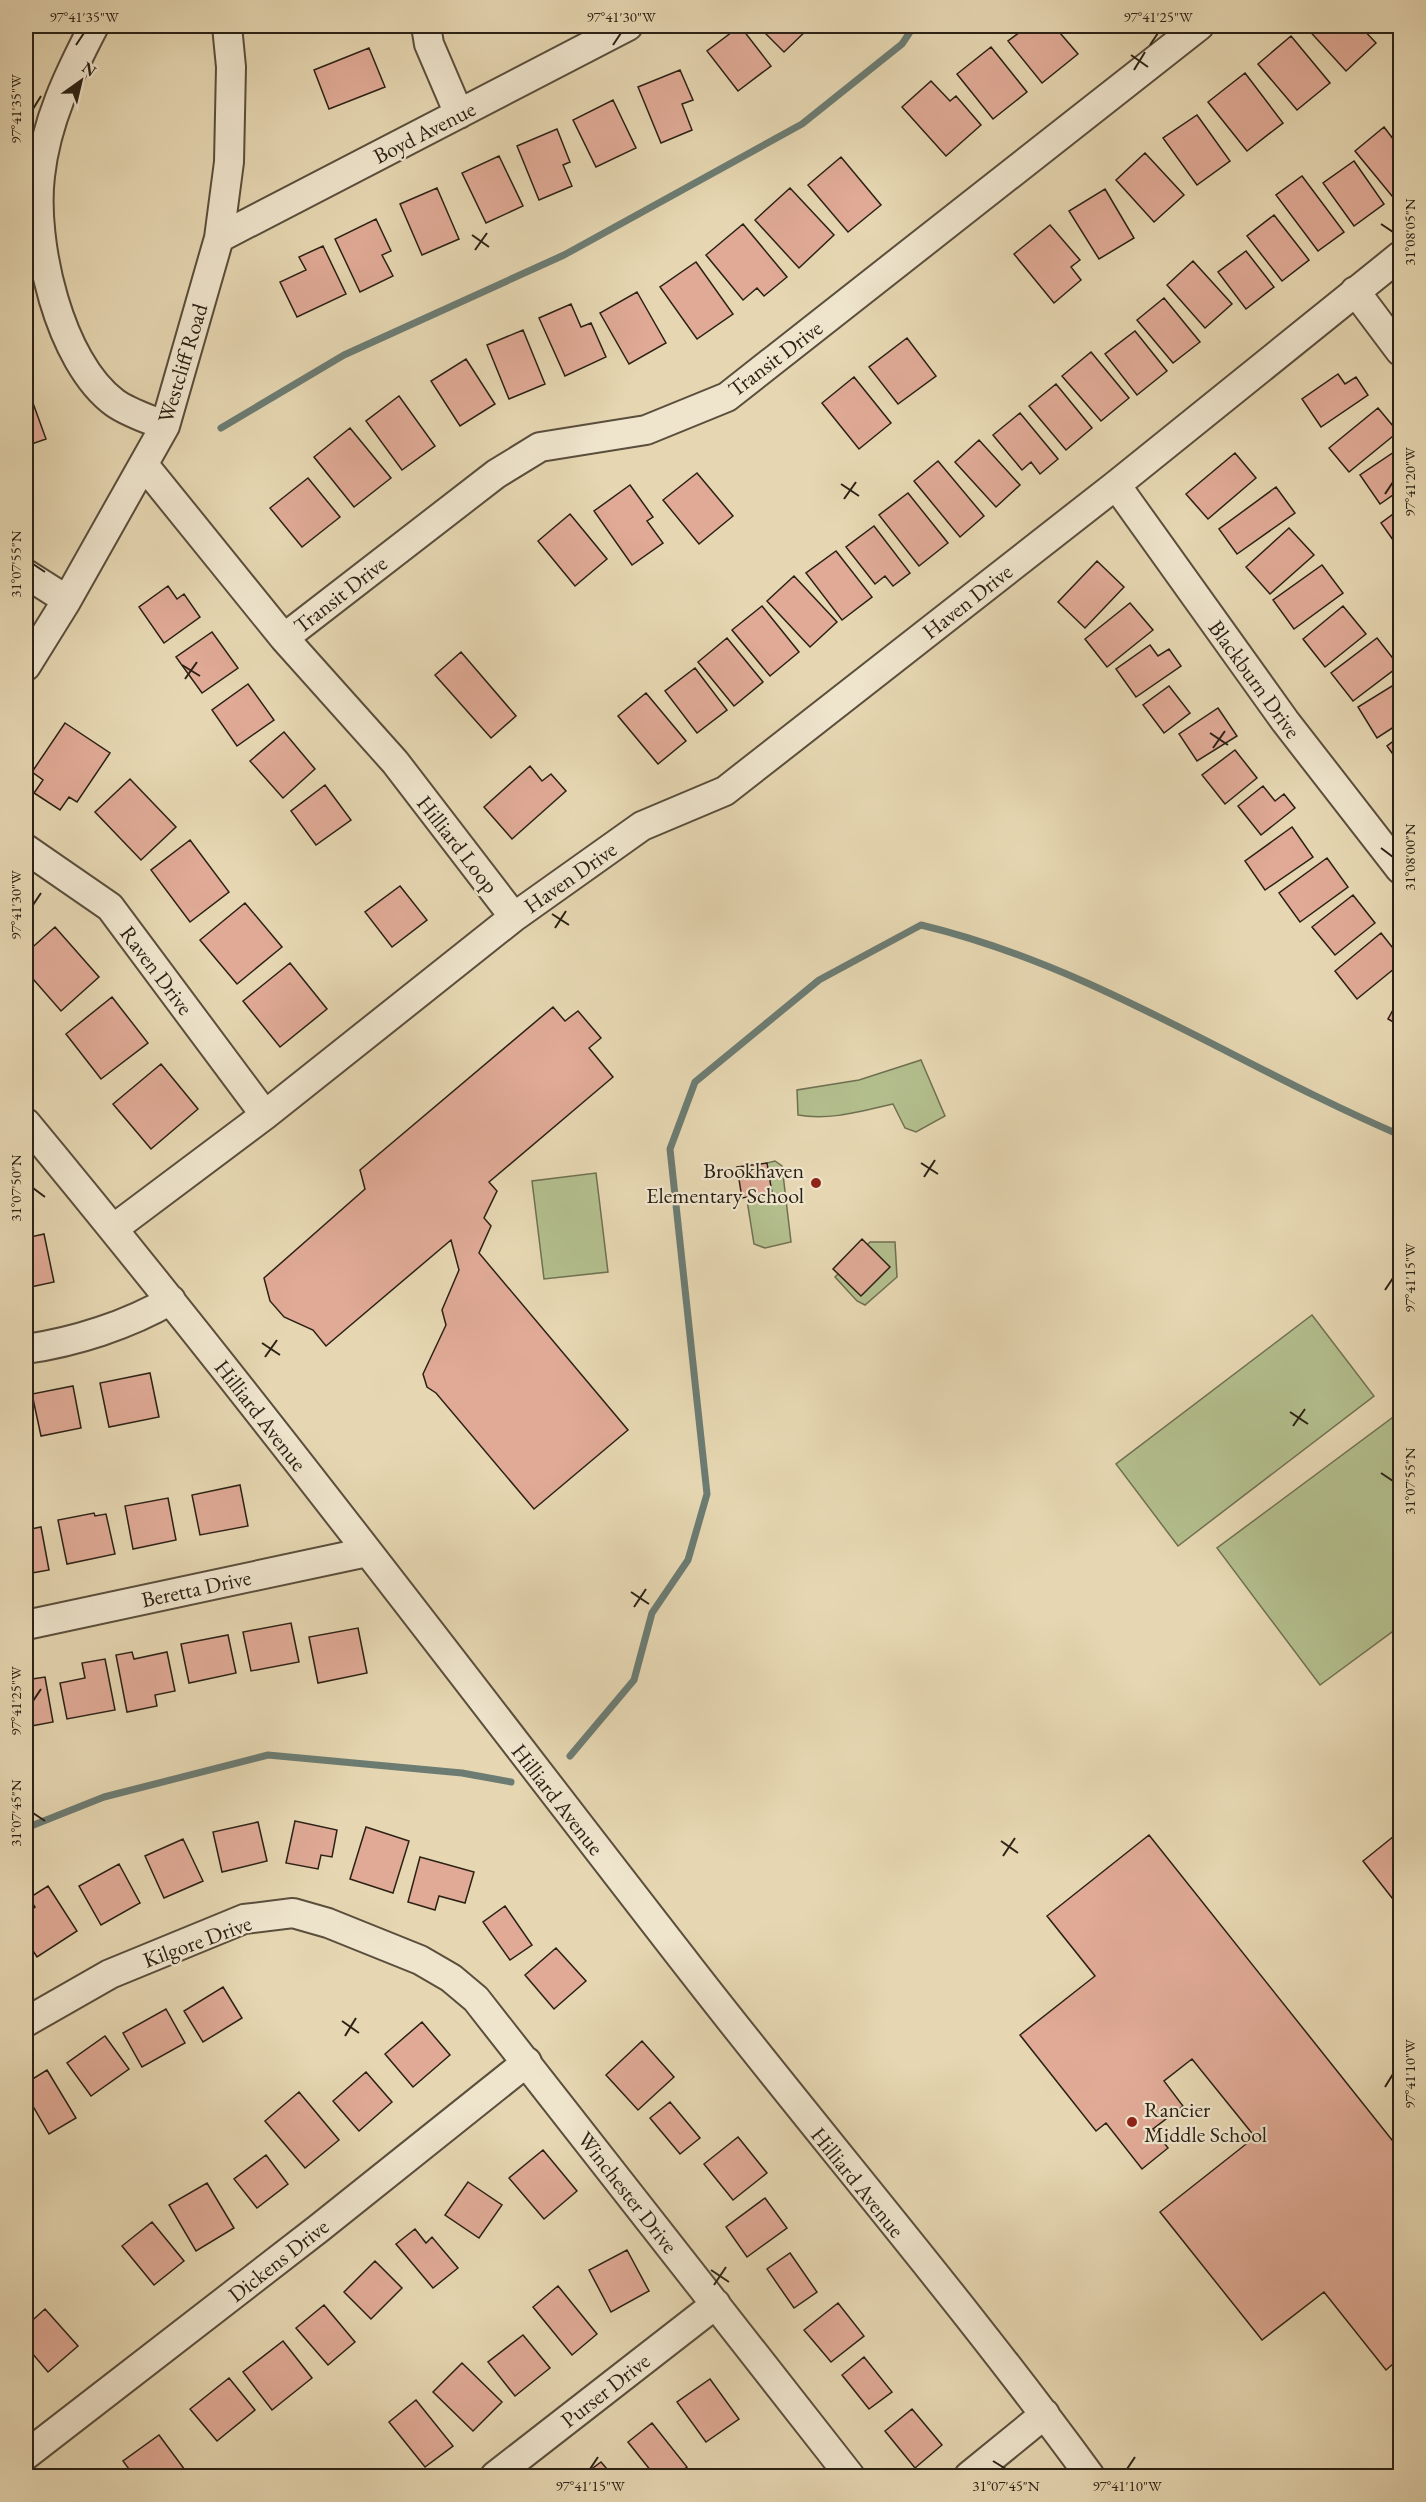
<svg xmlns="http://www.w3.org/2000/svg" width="1426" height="2502" viewBox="0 0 1426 2502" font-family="'EB Garamond',serif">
  <rect width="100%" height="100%" fill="#e6d7b2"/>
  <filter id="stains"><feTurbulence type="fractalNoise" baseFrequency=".00333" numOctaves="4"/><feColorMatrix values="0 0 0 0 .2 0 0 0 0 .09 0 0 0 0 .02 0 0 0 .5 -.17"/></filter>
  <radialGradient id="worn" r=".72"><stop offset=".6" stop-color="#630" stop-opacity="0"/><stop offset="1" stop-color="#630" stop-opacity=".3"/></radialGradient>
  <path fill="#b3be8d" stroke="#6f7051" stroke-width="1.5" d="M921 1060 945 1116 916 1132 905 1128 893 1104C862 1111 829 1121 798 1115L797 1090 859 1080Z
    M775 1161 782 1166 791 1242 765 1248 754 1244 742 1169Z
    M596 1173 608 1272 544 1279 532 1181Z
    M870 1242H895L897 1277 865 1305 857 1301 835 1277Z
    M1312 1315 1374 1396 1178 1546 1116 1464Z
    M1400 1412V1626L1320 1685 1217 1548Z"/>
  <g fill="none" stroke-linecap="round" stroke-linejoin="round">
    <path stroke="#6c7c73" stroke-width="7" d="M221 428 344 355 564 255 802 124 902 44 914 26
      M570 1756 634 1680 652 1613 688 1560 707 1494 670 1149 695 1082 819 980 921 925C1093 966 1240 1067 1400 1135
      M26 1828 104 1797 268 1755 462 1773 511 1782"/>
  </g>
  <path fill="#e0aa96" stroke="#2b2115" stroke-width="1.5" d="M740 26 771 66 738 91 707 51Z
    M758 26H811L784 52Z
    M1028 26H1054L1078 54 1042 83 1008 41Z
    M1305 26H1360L1376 43 1346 71Z
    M1291 36 1330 83 1297 110 1258 64Z
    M991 47 1027 92 993 119 957 74Z
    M369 48 385 87 329 109 314 70Z
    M680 70 693 100 682 104 692 130 661 143 638 87Z
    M1245 73 1283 123 1247 151 1208 102Z
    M931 81 950 101 956 96 981 125 946 156 902 107Z
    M613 100 636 148 596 167 573 120Z
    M1197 115 1230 161 1197 185 1163 138Z
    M1384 127 1400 148V189L1392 196 1355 151Z
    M557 129 570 162 563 165 572 186 539 200 517 146Z
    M1145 153 1184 195 1154 222 1116 180Z
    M499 156 523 206 486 223 462 173Z
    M841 157 881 205 848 232 808 185Z
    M1354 161 1384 204 1354 226 1323 183Z
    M1302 176 1344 232 1318 251 1276 195Z
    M437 188 459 239 422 255 400 204Z
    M790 188 834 235 799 268 755 220Z
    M1105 189 1134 238 1099 259 1069 211Z
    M1274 215 1309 260 1282 281 1247 236Z
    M376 219 391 251 382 255 393 276 360 292 335 239Z
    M743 224 787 277 764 296 757 288 743 300 706 255Z
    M1050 225 1080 260 1071 267 1081 280 1054 303 1014 254Z
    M323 246 346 294 297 317 280 282 306 270 299 257Z
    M1246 251 1274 287 1246 309 1218 272Z
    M1193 261 1232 304 1205 328 1167 285Z
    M696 262 733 314 697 339 660 287Z
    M637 292 666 343 629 364 600 313Z
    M1164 298 1200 342 1173 363 1137 320Z
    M571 304 581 327 591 323 606 357 565 376 539 318Z
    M523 330 545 384 509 399 487 345Z
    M1135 331 1167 371 1137 395 1105 354Z
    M907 338 936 376 898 404 869 367Z
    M1091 352 1129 398 1101 421 1062 376Z
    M466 359 495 404 460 426 431 381Z
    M1338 374 1345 384 1356 377 1368 395 1321 427 1302 399Z
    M854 377 891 423 859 449 822 403Z
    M1056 384 1092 428 1066 450 1029 406Z
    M29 392 46 439 26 446V394Z
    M399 396 435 446 402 470 366 421Z
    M1378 408 1398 432 1349 472 1329 448Z
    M1020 413 1058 459 1040 474 1031 462 1022 470 993 435Z
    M350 428 391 478 354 507 314 457Z
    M979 440 1020 485 996 507 955 462Z
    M1397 450 1400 455V490L1380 504 1360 475Z
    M1235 453 1256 478 1208 519 1186 494Z
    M938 461 984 516 960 537 914 481Z
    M697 473 733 516 699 544 663 500Z
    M308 478 340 517 302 547 270 508Z
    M630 485 653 517 647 521 663 543 632 565 594 511Z
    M1276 487 1295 513 1237 554 1219 529Z
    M908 493 948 543 919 566 879 515Z
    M1400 509V545L1398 547 1381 523Z
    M570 514 607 559 575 586 538 541Z
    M874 526 910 573 893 586 885 576 875 584 846 547Z
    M1289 528 1314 555 1270 594 1246 567Z
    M836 551 872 597 842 620 806 573Z
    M1097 561 1124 587 1085 628 1058 602Z
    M1322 565 1343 593 1294 629 1273 600Z
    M794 576 837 622 810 647 767 601Z
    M168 586 177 599 184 594 200 617 164 643 139 607Z
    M1130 603 1153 630 1107 667 1085 639Z
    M762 606 799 652 770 676 732 630Z
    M1343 606 1366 634 1325 667 1303 639Z
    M212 632 238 668 202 693 176 657Z
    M727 638 763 682 734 706 698 662Z
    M1377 638 1399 666 1353 701 1331 673Z
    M1150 645 1158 656 1169 649 1181 666 1136 697 1116 669Z
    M461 652 516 716 491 738 435 675Z
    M695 668 727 710 697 733 665 691Z
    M1400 681V723L1377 738 1358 707Z
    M248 684 274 720 237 746 212 710Z
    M1169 686 1190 713 1164 733 1143 705Z
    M646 693 686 741 658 764 618 716Z
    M1218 708 1237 736 1197 761 1179 734Z
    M65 723 110 753 77 802 69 797 60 810 34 793 43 780 32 772Z
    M284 732 315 769 283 798 250 761Z
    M1400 736V764L1387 746Z
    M1235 750 1257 778 1225 804 1202 775Z
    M530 766 542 781 551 774 566 791 512 839 484 807Z
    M130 779 176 827 141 860 95 812Z
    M325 785 351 820 316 845 291 811Z
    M1263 786 1275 801 1284 794 1295 808 1261 835 1238 806Z
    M1292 827 1313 857 1265 890 1245 861Z
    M190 840 229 892 190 922 151 870Z
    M1327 858 1348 887 1300 922 1279 893Z
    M400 886 427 920 392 947 365 912Z
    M1353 895 1375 923 1335 955 1312 927Z
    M245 903 282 947 237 984 200 940Z
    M55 927 99 977 61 1011 26 971V953Z
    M1381 933 1400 957V964L1357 999 1335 971Z
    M290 963 327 1009 280 1047 243 1001Z
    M112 997 148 1043 101 1079 66 1034Z
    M1400 997V1026L1388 1019Z
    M553 1007 565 1021 578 1011 601 1038 589 1048 613 1077 489 1182 497 1191 484 1218 491 1226 479 1253 628 1430 534 1509 436 1393 427 1387 423 1374 446 1325 442 1310 459 1270 451 1240 326 1346 313 1330 284 1317 270 1301 264 1278 365 1189 360 1170Z
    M161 1064 198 1109 151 1149 113 1104Z
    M767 1163 772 1193 742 1198 737 1167Z
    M44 1234 54 1282 26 1288V1238Z
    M862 1239 890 1267 861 1296 833 1269Z
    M150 1373 159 1417 109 1427 100 1383Z
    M73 1386 81 1428 41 1436 32 1394Z
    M240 1485 248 1526 200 1535 192 1495Z
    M168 1498 176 1540 133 1549 125 1506Z
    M94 1513 95 1516 106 1514 115 1554 67 1564 58 1520Z
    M41 1527 49 1570 26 1574V1530Z
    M291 1623 299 1662 251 1671 243 1632Z
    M358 1628 367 1673 318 1683 309 1637Z
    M228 1635 236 1673 189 1683 181 1644Z
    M132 1652 134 1659 167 1652 175 1691 155 1695 157 1706 127 1712 116 1655Z
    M105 1659 115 1710 67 1719 60 1683 85 1678 82 1663Z
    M45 1677 53 1722 26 1727V1680Z
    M295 1821 337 1830 332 1857 321 1855 318 1869 286 1863Z
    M258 1822 267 1861 222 1872 213 1832Z
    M366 1827 409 1841 393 1893 350 1879Z
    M1149 1835 1400 2150V2358L1386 2370 1324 2292 1262 2340 1160 2212 1255 2137 1192 2059 1164 2081 1183 2106 1153 2129 1168 2148 1142 2169 1106 2123 1096 2131 1020 2035 1095 1976 1047 1916Z
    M1394 1836 1400 1844V1900L1396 1903 1363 1861Z
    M183 1839 203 1881 164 1898 145 1856Z
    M420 1857 474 1872 465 1903 439 1896 435 1910 408 1902Z
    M119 1864 140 1903 101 1925 79 1886Z
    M48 1886 77 1931 37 1957 26 1940V1914L35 1907 29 1898Z
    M505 1906 532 1945 510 1960 483 1922Z
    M556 1948 586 1981 554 2009 525 1975Z
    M223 1987 242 2018 203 2042 184 2011Z
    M166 2009 185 2043 142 2067 123 2033Z
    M422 2022 450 2055 413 2087 385 2054Z
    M105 2036 129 2069 91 2096 67 2063Z
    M642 2041 674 2077 638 2110 606 2075Z
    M47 2070 76 2118 49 2134 26 2094V2083Z
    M366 2072 392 2102 359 2131 333 2101Z
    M299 2092 339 2140 305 2168 265 2121Z
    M670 2102 700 2138 680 2154 650 2118Z
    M738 2137 767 2173 733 2200 704 2164Z
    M543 2150 577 2191 544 2219 509 2178Z
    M266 2155 288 2184 257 2208 234 2179Z
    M468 2182 502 2205 479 2238 445 2215Z
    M207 2183 234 2228 196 2251 169 2205Z
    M765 2198 787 2228 747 2257 726 2227Z
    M152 2222 184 2261 154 2285 122 2246Z
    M415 2229 426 2243 432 2237 458 2268 433 2288 396 2244Z
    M627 2250 649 2291 611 2312 589 2270Z
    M790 2253 817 2292 794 2308 767 2269Z
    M375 2261 402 2288 371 2319 344 2292Z
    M558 2286 597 2334 572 2355 533 2307Z
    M838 2303 864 2336 831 2362 804 2330Z
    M324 2305 355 2342 328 2365 296 2328Z
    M45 2309 78 2346 48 2372 26 2346V2326Z
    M523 2335 550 2368 515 2396 488 2362Z
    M283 2341 312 2378 272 2410 243 2372Z
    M864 2357 892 2392 869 2409 842 2375Z
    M462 2363 502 2402 473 2431 433 2392Z
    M229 2378 255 2410 217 2441 190 2409Z
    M710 2379 739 2419 706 2442 677 2402Z
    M416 2400 453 2446 425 2467 389 2422Z
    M912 2409 942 2445 915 2468 885 2431Z
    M652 2423 687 2467 675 2476H655L628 2442Z
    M159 2435 185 2470 176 2476H134L123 2461Z
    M601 2462 613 2476H582Z"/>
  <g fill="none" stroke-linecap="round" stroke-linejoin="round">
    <defs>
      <path id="minor" d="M94 26C69 74 46 121 40 176 32 242 59 362 115 403 129 413 149 419 165 426
        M426 26 429 44 459 114
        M219 238 628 26
        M1355 291 1400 351
        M144 465 284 638 395 762 514 917
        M1116 485 1285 721 1400 869
        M26 574 67 600
        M284 638 496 474 540 447 646 430 727 397 1199 26
        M26 666 67 600 165 426 219 238 229 162 231 67 227 26
        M26 849 110 907 265 1115
        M26 1123C254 1398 469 1684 689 1967 821 2137 963 2302 1090 2476
        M113 1229 265 1115 514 917 642 826 725 791 1116 485 1400 256
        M26 1349C75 1342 128 1325 171 1300
        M26 1625 367 1552
        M26 2022 110 1974 244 1919 293 1913 328 1923 420 1960 451 1978 476 1999 850 2476
        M26 2455 318 2229 527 2062
        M495 2476 716 2304
        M969 2476 1045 2414"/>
    </defs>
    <use href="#minor" stroke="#5a4e3c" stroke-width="32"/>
    <use href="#minor" stroke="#efe5cd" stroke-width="28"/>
  </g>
  <path fill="none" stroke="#2b2115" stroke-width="2" d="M76 45 84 33M613 45 621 33M1150 45 1158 33M1131 55 1148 67M1134 70 1145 52M33 109 41 96M1381 224 1393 232M472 235 489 247M475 250 487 233M841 484 859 496M1385 494 1393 482M844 499 856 482M33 564 45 572M182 665 200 676M185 679 197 662M1210 733 1228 745M1213 748 1225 731M1381 848 1393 857M33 905 41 893M552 914 569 925M555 928 566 911M921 1163 938 1174M924 1177 935 1160M33 1188 45 1197M1385 1290 1393 1278M262 1343 280 1355M265 1357 277 1340M1290 1412 1308 1424M1293 1426 1305 1409M1381 1473 1393 1481M631 1592 649 1604M634 1607 646 1589M33 1701 41 1689M33 1813 45 1821M1001 1841 1018 1853M1003 1856 1015 1838M342 2021 359 2033M345 2036 356 2018M1385 2087 1393 2074M711 2270 729 2282M714 2285 726 2267M993 2461 1006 2469M590 2469 598 2457M1127 2469 1135 2457"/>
  <g fill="#8f2418" stroke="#efe5cd" stroke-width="2">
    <circle cx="816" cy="1183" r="6"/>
    <circle cx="1132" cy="2122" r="6"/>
  </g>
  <g text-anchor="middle" stroke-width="4.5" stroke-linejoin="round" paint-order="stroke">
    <g font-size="22" fill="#2b2115" stroke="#efe5cd">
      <text transform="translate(424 132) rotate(-27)" y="8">Boyd Avenue</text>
      <text transform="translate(775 358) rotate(-37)" y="8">Transit Drive</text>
      <text transform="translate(182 363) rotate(-73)" y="8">Westcliff Road</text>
      <text transform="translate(340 594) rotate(-38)" y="8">Transit Drive</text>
      <text transform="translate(967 601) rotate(-38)" y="8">Haven Drive</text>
      <text transform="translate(1255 679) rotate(54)" y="8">Blackburn Drive</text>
      <text transform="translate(458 844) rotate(52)" y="8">Hilliard Loop</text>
      <text transform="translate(570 877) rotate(-35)" y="8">Haven Drive</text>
      <text transform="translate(157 970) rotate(53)" y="8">Raven Drive</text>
      <text transform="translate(261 1415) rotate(52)" y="8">Hilliard Avenue</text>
      <text transform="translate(196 1588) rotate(-12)" y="8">Beretta Drive</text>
      <text transform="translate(558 1799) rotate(52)" y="8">Hilliard Avenue</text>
      <text transform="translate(197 1941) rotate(-20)" y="8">Kilgore Drive</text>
      <text transform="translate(858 2182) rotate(51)" y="8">Hilliard Avenue</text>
      <text transform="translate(628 2192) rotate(52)" y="8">Winchester Drive</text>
      <text transform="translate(278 2260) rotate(-38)" y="8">Dickens Drive</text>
      <text transform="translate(605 2390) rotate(-38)" y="8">Purser Drive</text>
    </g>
    <g font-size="22" fill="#2b2115" stroke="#efe5cd" text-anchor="end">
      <text x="804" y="1178">Brookhaven<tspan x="804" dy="25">Elementary School</tspan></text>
      <text x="1144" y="2117" text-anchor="start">Rancier<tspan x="1144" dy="25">Middle School</tspan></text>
    </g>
  </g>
  <rect width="1426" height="2502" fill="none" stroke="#e6d7b2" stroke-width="66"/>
  <g transform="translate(81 81) rotate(34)" stroke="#efe5cd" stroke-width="4.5" paint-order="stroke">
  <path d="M0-4.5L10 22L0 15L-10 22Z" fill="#2b2115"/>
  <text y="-9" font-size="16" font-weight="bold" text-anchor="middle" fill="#2b2115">N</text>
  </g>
  <rect x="33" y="33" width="1360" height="2436" fill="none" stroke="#2b2115" stroke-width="2"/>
  <g font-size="15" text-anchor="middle" fill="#2b2115">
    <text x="84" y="22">97°41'35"W</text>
    <text x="621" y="22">97°41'30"W</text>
    <text x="1158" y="22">97°41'25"W</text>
    <text transform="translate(16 109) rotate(-90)" y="5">97°41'35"W</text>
    <text transform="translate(1410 232) rotate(-90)" y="5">31°08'05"N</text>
    <text transform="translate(1410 482) rotate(-90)" y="5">97°41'20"W</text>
    <text transform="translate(16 564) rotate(-90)" y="5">31°07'55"N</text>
    <text transform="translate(1410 857) rotate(-90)" y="5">31°08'00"N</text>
    <text transform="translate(16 905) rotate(-90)" y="5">97°41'30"W</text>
    <text transform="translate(16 1188) rotate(-90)" y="5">31°07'50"N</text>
    <text transform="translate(1410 1278) rotate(-90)" y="5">97°41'15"W</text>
    <text transform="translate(1410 1481) rotate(-90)" y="5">31°07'55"N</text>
    <text transform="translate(16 1701) rotate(-90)" y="5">97°41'25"W</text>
    <text transform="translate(16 1813) rotate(-90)" y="5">31°07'45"N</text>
    <text transform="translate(1410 2074) rotate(-90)" y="5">97°41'10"W</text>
    <text x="590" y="2491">97°41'15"W</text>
    <text x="1006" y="2491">31°07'45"N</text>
    <text x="1127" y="2491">97°41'10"W</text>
  </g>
  <rect width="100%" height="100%" filter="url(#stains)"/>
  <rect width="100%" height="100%" fill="url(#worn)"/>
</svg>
